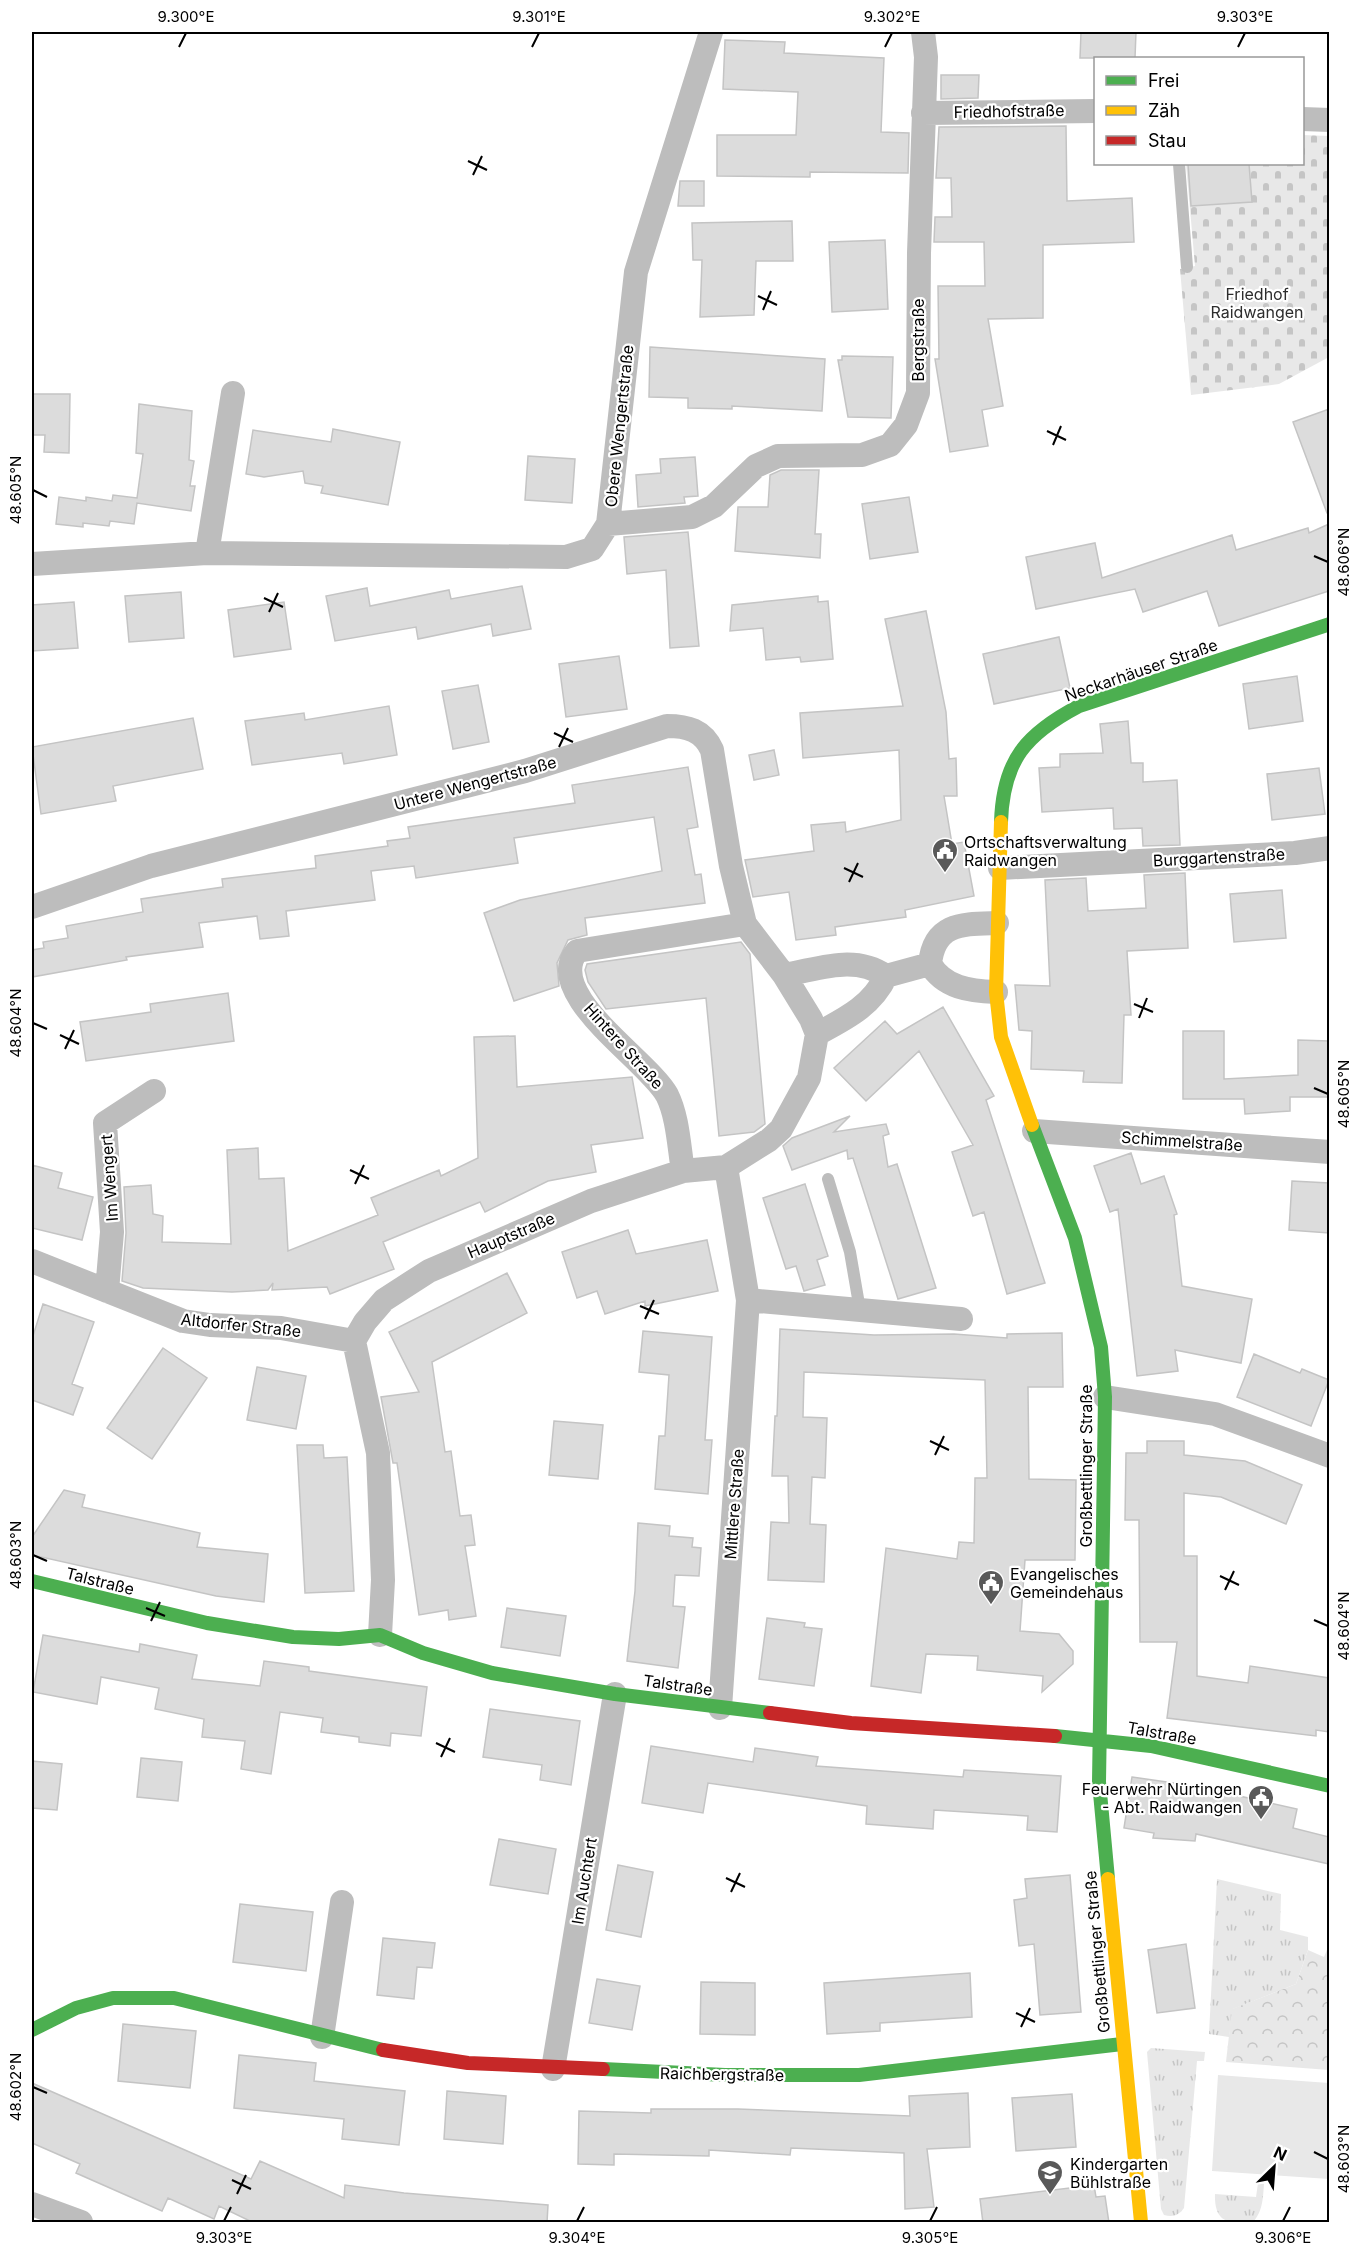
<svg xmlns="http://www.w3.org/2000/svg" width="1361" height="2254" viewBox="0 0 1361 2254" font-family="Inter,sans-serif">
  <defs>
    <pattern id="grass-tufts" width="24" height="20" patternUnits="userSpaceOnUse" patternTransform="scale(1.5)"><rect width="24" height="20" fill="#e8e8e8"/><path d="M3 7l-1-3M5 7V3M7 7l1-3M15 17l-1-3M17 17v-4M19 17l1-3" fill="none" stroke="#c5c5c5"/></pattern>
    <pattern id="forest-crowns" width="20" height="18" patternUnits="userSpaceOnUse" patternTransform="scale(1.5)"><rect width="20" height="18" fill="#e8e8e8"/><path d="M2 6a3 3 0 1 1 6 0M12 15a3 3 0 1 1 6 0" fill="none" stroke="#c5c5c5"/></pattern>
    <pattern id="cemetery-stones" width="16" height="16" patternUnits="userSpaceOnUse" patternTransform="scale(1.5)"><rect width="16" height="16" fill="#e8e8e8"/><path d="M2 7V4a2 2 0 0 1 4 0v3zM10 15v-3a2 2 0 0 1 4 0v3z" fill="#c5c5c5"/></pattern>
  </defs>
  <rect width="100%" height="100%" fill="#fff"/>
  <path fill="url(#grass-tufts)" d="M1217 1879 1281 1894 1280 1930 1308 1937V1950L1296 1984 1233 2009 1229 2037 1209 2034Z
    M1151 2048 1205 2052 1204 2061H1197L1184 2208C1178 2216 1173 2217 1164 2215L1161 2209 1147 2052Z
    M1258 2183 1264 2184C1263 2197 1263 2210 1254 2221 1228 2226 1214 2221 1215 2194L1256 2197Z"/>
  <path fill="url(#forest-crowns)" d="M1329 1945V2070L1226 2062 1232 2009 1296 1984 1308 1950 1324 1957Z"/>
  <path fill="url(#cemetery-stones)" d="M1303 135 1329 136V357L1279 384 1191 395 1180 269 1195 266 1186 164H1302Z"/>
  <path fill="#e8e8e8" d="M1218 2075 1329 2083V2179L1212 2171Z"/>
  <path fill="#dcdcdc" stroke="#c4c4c4" stroke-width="1.5" d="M1081 32H1136L1135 58H1080Z
    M725 40 785 42 784 53 884 58 881 132 909 133 908 173 810 172V177L717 176V135H796L798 92 723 89Z
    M941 75H979L978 98 941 99Z
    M1066 126 1067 201 1132 198 1134 242 1043 245V318L988 319 1003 406 982 410 988 446 950 452 935 359H939L938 286H985L984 242H934L935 217H952L951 178H936L939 127Z
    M1188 164H1249L1252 202 1191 206Z
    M680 181H704V206H678Z
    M792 221 793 261H756L754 315 700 317 702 260H693L692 223Z
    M885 240 888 309 832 312 829 242Z
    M650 347 825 359 822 411 732 406V409L688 408V398L649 397Z
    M842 356 893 357 891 418 848 417 838 360H842Z
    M32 394H70L69 453 44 452 45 435H32Z
    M139 404 192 411 189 460 194 461 190 486H195L191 511 137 503 134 524 110 521 109 526 83 523V527L56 524 59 497 86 501V497L112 501 113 495 137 498 143 454 136 453Z
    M1329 409V513H1327L1293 422Z
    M333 429 400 442 388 505 321 493 323 486 305 483 303 471 264 477 246 474 253 430 331 442Z
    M528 456 575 459 572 503 525 500Z
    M695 457 698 496 684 497 685 503 638 507 636 475 661 473 660 459Z
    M781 470H819L815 534H821L820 558 735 551 738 507H768L770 475Z
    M909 497 918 552 870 559 862 504Z
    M1329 524V591L1219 626 1207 591 1143 612 1135 589 1036 609 1026 557 1095 543 1102 578 1232 535 1236 550 1308 528 1309 533Z
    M688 532 699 646 670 648 666 570 627 574 624 537Z
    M522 586 531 629 493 636 491 624 418 639 416 627 335 641 326 596 367 588 370 606 449 590 451 599Z
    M181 592 184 638 129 642 125 596Z
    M818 596V602L828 601 833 659 801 662 800 657 766 660 763 628 730 631 732 605Z
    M74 602 78 648 32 651V605Z
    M284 602 291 649 234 657 228 610Z
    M926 611 946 712 949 759 956 758 957 796H944L952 844 964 842 974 896 905 910 906 917 835 927 836 935 796 940 789 892 753 897 745 860 814 851 811 825 845 822 846 832 901 820 899 750 803 758 800 713 903 706 885 619Z
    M1059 637 1070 688 994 704 983 654Z
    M619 656 627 709 566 717 559 664Z
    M1297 676 1303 721 1249 729 1243 684Z
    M478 685 489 742 453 749 442 691Z
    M389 706 397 755 344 764 342 753 252 765 245 721 304 713 305 720Z
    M193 718 203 769 113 786 116 801 41 814 32 747Z
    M1128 721 1131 763H1143V782L1177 780 1180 845 1143 846 1142 828 1114 829 1113 808 1042 812 1039 768 1060 767V754L1103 753 1100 724Z
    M774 750 779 775 754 780 749 755Z
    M688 767 698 827 687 829 695 875 701 874 705 903 585 918 587 935 568 940 557 963 559 986 514 1001 484 913 520 900 662 871 654 817 514 838 518 863 416 878 414 866 371 871 375 900 286 911 289 936 260 939 257 916 199 923 203 947 126 957 127 960 32 977V950L44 948 43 942 68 938 66 926 143 912 141 899 223 887 222 879 316 868 315 856 388 846 387 841 410 838 408 827 575 803 572 785Z
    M1319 768 1325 814 1272 820 1267 774Z
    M1185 873 1188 948 1127 951 1131 1015H1124L1122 1083 1083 1082 1084 1071 1031 1069 1032 1031 1019 1030 1015 985 1050 986 1045 880 1086 878 1088 911 1146 908 1144 875Z
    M1282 890 1286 938 1234 942 1230 894Z
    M741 942 750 954 765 1124 754 1132 719 1136 706 998 606 1009 588 982 585 970 587 964Z
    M228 993 234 1041 86 1061 80 1022 151 1012 150 1004Z
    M943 1007 994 1096 986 1100 1045 1283 1007 1294 984 1212 973 1216 952 1152 973 1145 919 1051 866 1101 834 1068 885 1021 897 1034Z
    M1183 1031H1224V1079L1298 1075V1040L1329 1041V1097H1290V1111L1245 1114 1244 1099H1183Z
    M515 1036 517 1087 632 1077 643 1138 591 1145 596 1172 548 1181 485 1212 480 1202 383 1242 394 1269 330 1294 327 1287 272 1290 273 1283 268 1290 232 1292 143 1288 122 1281 126 1233 124 1187 151 1185 153 1214 163 1216 162 1242 231 1244 227 1150 258 1148 259 1179 284 1178 288 1251 378 1215 371 1198 439 1170 441 1176 478 1158 474 1037Z
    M850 1116 834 1132 886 1124 889 1134 883 1136 888 1167 897 1164 936 1288 898 1299 853 1158 848 1159 847 1150 792 1170 783 1146 792 1138Z
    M1131 1153 1141 1184 1164 1176 1177 1214 1174 1215 1182 1286 1252 1299 1241 1363 1175 1350 1178 1371 1137 1376 1118 1209 1110 1212 1094 1166Z
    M32 1165 62 1173 58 1188 93 1197 82 1240 32 1228Z
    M1292 1181 1329 1183V1233L1289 1230Z
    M805 1184 828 1256 817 1260 825 1285 804 1291 796 1266 786 1269 763 1198Z
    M628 1230 636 1254 707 1240 718 1291 645 1306V1301L605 1314 597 1291 577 1298 562 1252Z
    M507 1273 527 1313 432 1362 445 1452 451 1451 460 1516 471 1515 475 1545 465 1546 476 1616 449 1620 448 1610 419 1615 397 1463H393L381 1397 419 1392 389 1332Z
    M43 1304 94 1322 72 1384 83 1388 73 1415 32 1400V1339Z
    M780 1329 874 1335 954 1334 1007 1338V1334L1062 1333 1063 1387H1028L1029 1479 1076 1480 1075 1560H1025L1020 1631 1059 1634 1073 1651V1664L1042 1692 1043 1676 977 1670 978 1656 926 1654 921 1693 871 1686 886 1548 957 1559 959 1542 974 1543 975 1478H987L985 1380 804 1372 803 1417 827 1418 825 1478 812 1477 810 1524 826 1525 824 1582 768 1580 771 1522 789 1523 788 1476H772L775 1416H777Z
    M643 1331 712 1337 705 1440H712L708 1494 655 1489 659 1436H665L669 1375 639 1372Z
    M163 1348 207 1378 152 1459 107 1428Z
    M1254 1354 1300 1373 1302 1369 1329 1380 1311 1426 1237 1397Z
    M257 1367 306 1376 296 1429 247 1420Z
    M554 1421 603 1425 598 1479 549 1475Z
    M1147 1441H1184V1455L1245 1461 1302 1485 1286 1524 1221 1497 1184 1493V1556H1197V1676L1248 1683 1250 1666 1329 1678V1732L1316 1730V1736L1167 1718 1177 1642H1140L1139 1520H1125L1126 1453H1147Z
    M297 1445H323L324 1458 347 1457 354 1591 305 1593Z
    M64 1490 85 1495 82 1507 200 1533 197 1547 268 1554 264 1602 216 1596 32 1555V1537Z
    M638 1523 670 1526 669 1536 693 1538 692 1547 701 1548 699 1576 675 1575 673 1606 685 1607 678 1668 627 1661 635 1591Z
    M507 1608 566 1616 560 1656 501 1647Z
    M767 1618 805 1623 804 1627 822 1629 814 1686 759 1679Z
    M43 1635 139 1652 140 1644 197 1655 192 1679 260 1686 264 1661 309 1667V1671L427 1687 421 1736 391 1733 390 1746 359 1742V1737L321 1732 323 1718 280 1712 271 1774 241 1769 245 1741 202 1737 204 1719 155 1709 159 1688 101 1677 97 1704 33 1692Z
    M490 1709 580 1721 571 1785 540 1780 542 1765 483 1757Z
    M651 1746 753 1762 755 1748 818 1757 816 1766 963 1777 964 1770 1061 1776 1057 1832 1027 1830 1028 1816 934 1810 933 1829 866 1824 867 1806 708 1783 703 1813 642 1803Z
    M141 1758 182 1762 178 1801 137 1797Z
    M32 1761 62 1764 57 1810 32 1808Z
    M1132 1777 1195 1786 1297 1809 1293 1828 1329 1837V1864L1196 1834 1195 1841 1153 1838 1154 1833 1124 1828Z
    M499 1839 556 1849 548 1894 490 1885Z
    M618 1865 653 1872 641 1937 606 1930Z
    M1070 1875 1081 2012 1040 2015 1034 1944 1019 1946 1014 1900 1027 1898 1025 1879Z
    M240 1904 313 1912 306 1971 233 1962Z
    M383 1938 435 1943 432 1968 417 1967 414 1999 377 1995Z
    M1186 1944 1195 2008 1157 2013 1148 1950Z
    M970 1973 972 2017 880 2023V2031L827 2034 824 1983Z
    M597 1979 640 1986 632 2030 589 2023Z
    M701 1982 755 1983V2035L700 2034Z
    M123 2024 196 2031 190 2088 118 2081Z
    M239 2055 316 2063 314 2081 405 2091 399 2145 342 2139 344 2119 234 2108Z
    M32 2083 251 2179 260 2161 344 2198 345 2185 404 2193 548 2205 547 2223H254L219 2206 214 2219 168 2198 162 2211 76 2173 80 2164 32 2143Z
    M447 2091 506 2096 503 2144 444 2139Z
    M968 2093 970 2147 927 2149 934 2207 905 2209 904 2153 791 2148 790 2155 709 2150V2156L614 2154V2165L578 2164 579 2111 651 2113V2109H738L910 2116 909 2096Z
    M1072 2094 1076 2147 1016 2151 1012 2098Z
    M1094 2185 1096 2197 1105 2196 1109 2223H983L980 2199Z"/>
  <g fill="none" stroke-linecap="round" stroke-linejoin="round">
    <path stroke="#bdbdbd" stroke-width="12" d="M1179 164 1187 267
      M828 1179 850 1252 860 1310"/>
    <path stroke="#bdbdbd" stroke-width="24" d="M923 113 1096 111
      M1302 119 1330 120
      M608 524 692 517 714 506 756 466 778 456 862 455 890 445 906 425 918 393 919 253 926 57 923 32
      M207 553 233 393
      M32 564 207 553 566 557 592 549 608 524 636 272 711 32
      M1000 868 1295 853 1330 848
      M32 907 151 866 525 771 667 726C687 726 703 730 712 750L731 866 745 924 784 975 811 1019 817 1034
      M930 964C934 922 964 924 997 923
      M784 975C820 969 854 954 886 976
      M1034 1131 1330 1152
      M683 1171C679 1147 678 1117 667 1095 648 1060 542 994 577 951L745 924
      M32 1261 183 1321 210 1325 281 1328 354 1341
      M107 1291 112 1232 105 1123 154 1091
      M748 1300 961 1319
      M1105 1397 1215 1414 1330 1456
      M380 1635 383 1580 378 1453 354 1341 365 1322 384 1300 429 1271 591 1201 683 1171 726 1167 769 1140 781 1129 809 1078 817 1034C845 1019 872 1006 886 976L930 964C944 988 970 991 996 992
      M720 1708 748 1300 726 1167
      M322 2037 342 1902
      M553 2069 615 1694
      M32 2204 81 2222"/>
    <path stroke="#4caf50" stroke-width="14" d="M1001 822C1003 760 1026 734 1079 706L1330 624
      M1032 1125 1075 1238 1101 1347 1105 1397 1099 1782 1108 1879
      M32 1581 207 1623 293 1637 339 1639 380 1635 423 1653 492 1673 615 1694 770 1713
      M1055 1736 1151 1746 1330 1786
      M32 2030 76 2008 113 1998H174L383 2050
      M603 2069 725 2075H859L1122 2044"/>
    <path stroke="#ffc107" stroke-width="14" d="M1001 822 996 992 1001 1037 1032 1125
      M1108 1879 1141 2222"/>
    <path stroke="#c62828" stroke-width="14" d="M770 1713 851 1723 1055 1736
      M383 2050 468 2063 603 2069"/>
  </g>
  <path fill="none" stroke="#000" stroke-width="2" d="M179 47 186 33M532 47 539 33M885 47 892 33M1238 47 1245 33M468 161 487 170M473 175 482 156M758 296 777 305M763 310 771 291M1047 431 1066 440M1053 445 1061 426M33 490 47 497M1314 556 1328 562M264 598 283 607M269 612 278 593M554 733 573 742M559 747 568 728M844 868 863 877M849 882 858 863M1134 1004 1153 1012M1139 1018 1147 998M33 1023 47 1029M60 1035 79 1044M65 1049 74 1030M1314 1088 1328 1094M350 1170 369 1179M355 1184 364 1165M640 1306 659 1314M645 1319 654 1300M930 1441 949 1450M935 1455 944 1436M33 1555 47 1561M1220 1576 1239 1585M1225 1590 1234 1571M146 1608 165 1616M1314 1620 1328 1626M151 1621 160 1602M436 1743 455 1752M441 1757 450 1738M726 1878 745 1887M731 1892 740 1873M1016 2013 1035 2022M1021 2027 1030 2008M33 2087 47 2093M1314 2152 1328 2159M232 2180 251 2189M237 2194 246 2175M224 2221 231 2207M577 2221 584 2207M930 2221 937 2207M1283 2221 1290 2207"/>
  <defs>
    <symbol id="civic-pin" viewBox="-11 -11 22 30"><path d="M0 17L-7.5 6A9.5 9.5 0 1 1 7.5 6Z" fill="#595959" stroke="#fff"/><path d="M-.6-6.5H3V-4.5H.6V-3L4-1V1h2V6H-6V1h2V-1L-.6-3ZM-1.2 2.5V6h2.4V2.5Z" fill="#fff"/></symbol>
    <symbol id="school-pin" viewBox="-11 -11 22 30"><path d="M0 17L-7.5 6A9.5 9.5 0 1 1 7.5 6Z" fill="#595959" stroke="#fff"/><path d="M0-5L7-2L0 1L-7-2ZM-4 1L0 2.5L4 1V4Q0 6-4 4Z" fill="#fff"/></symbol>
  </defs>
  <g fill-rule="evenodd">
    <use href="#civic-pin" x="930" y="836" width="30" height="40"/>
    <use href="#civic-pin" x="976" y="1568" width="30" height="40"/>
    <use href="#civic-pin" x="1246" y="1783" width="30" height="40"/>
    <use href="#school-pin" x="1035" y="2158" width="30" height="40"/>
  </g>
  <g text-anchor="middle" stroke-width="4.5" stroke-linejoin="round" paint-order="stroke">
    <g font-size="16" fill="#000" stroke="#fff">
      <text transform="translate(1009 111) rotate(-1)" y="6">Friedhofstraße</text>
      <text transform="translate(918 340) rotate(-90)" y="6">Bergstraße</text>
      <text transform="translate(619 426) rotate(-84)" y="6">Obere Wengertstraße</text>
      <text transform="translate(1141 670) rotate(-19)" y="6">Neckarhäuser Straße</text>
      <text transform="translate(475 783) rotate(-15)" y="6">Untere Wengertstraße</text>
      <text transform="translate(1219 857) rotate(-3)" y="6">Burggartenstraße</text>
      <text transform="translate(624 1046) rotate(48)" y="6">Hintere Straße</text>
      <text transform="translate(1182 1141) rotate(4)" y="6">Schimmelstraße</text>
      <text transform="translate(109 1178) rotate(-94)" y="6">Im Wengert</text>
      <text transform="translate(511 1235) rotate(-23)" y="6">Hauptstraße</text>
      <text transform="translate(241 1325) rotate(6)" y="6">Altdorfer Straße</text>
      <text transform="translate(1086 1466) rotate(-90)" y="6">Großbettlinger Straße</text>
      <text transform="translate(734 1504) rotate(-86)" y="6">Mittlere Straße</text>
      <text transform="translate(100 1581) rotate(14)" y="6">Talstraße</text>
      <text transform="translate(678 1685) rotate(8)" y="6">Talstraße</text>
      <text transform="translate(1162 1733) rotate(10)" y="6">Talstraße</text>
      <text transform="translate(584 1881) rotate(-81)" y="6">Im Auchtert</text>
      <text transform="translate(1097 1952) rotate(-95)" y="6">Großbettlinger Straße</text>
      <text transform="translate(722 2074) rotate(1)" y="6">Raichbergstraße</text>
    </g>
    <g font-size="16" fill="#2d2d2d" stroke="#fff">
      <text x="1257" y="300">Friedhof<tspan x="1257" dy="18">Raidwangen</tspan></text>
    </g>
    <g font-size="16" fill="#000" stroke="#fff" text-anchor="start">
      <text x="964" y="848">Ortschaftsverwaltung<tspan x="964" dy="18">Raidwangen</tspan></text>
      <text x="1010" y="1580">Evangelisches<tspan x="1010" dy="18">Gemeindehaus</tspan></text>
      <text x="1242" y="1795" text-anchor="end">Feuerwehr Nürtingen<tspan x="1242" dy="18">- Abt. Raidwangen</tspan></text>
      <text x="1070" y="2170">Kindergarten<tspan x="1070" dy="18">Bühlstraße</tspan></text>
    </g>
  </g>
  <rect width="1361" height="2254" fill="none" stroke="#ffffff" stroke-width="66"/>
  <rect x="1094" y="57" width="210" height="108" fill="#ffffff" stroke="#999999" stroke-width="1.5"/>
  <rect x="1106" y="76" width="30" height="9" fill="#4caf50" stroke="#999999" stroke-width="1.5"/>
  <text x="1148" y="87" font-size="18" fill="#000000">Frei</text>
  <rect x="1106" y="106" width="30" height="9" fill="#ffc107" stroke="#999999" stroke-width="1.5"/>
  <text x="1148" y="117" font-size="18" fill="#000000">Zäh</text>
  <rect x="1106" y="136" width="30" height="9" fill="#c62828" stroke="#999999" stroke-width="1.5"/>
  <text x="1148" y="147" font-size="18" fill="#000000">Stau</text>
  <g transform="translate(1274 2167) rotate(25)" stroke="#ffffff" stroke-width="4.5" paint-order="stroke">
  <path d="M0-4.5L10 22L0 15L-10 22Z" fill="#000000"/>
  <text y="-9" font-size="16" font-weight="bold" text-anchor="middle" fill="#000000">N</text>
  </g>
  <rect x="33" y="33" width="1295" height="2188" fill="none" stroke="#000" stroke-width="2"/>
  <g font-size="15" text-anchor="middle" fill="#000">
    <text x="186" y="22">9.300°E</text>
    <text x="539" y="22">9.301°E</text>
    <text x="892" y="22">9.302°E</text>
    <text x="1245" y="22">9.303°E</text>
    <text transform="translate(16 490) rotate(-90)" y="5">48.605°N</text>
    <text transform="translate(1344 562) rotate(-90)" y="5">48.606°N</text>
    <text transform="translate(16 1023) rotate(-90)" y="5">48.604°N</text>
    <text transform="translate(1344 1094) rotate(-90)" y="5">48.605°N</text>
    <text transform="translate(16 1555) rotate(-90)" y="5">48.603°N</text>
    <text transform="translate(1344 1626) rotate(-90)" y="5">48.604°N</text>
    <text transform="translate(16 2087) rotate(-90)" y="5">48.602°N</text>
    <text transform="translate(1344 2159) rotate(-90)" y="5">48.603°N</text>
    <text x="224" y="2243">9.303°E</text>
    <text x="577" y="2243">9.304°E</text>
    <text x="930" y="2243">9.305°E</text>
    <text x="1283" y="2243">9.306°E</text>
  </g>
</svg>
